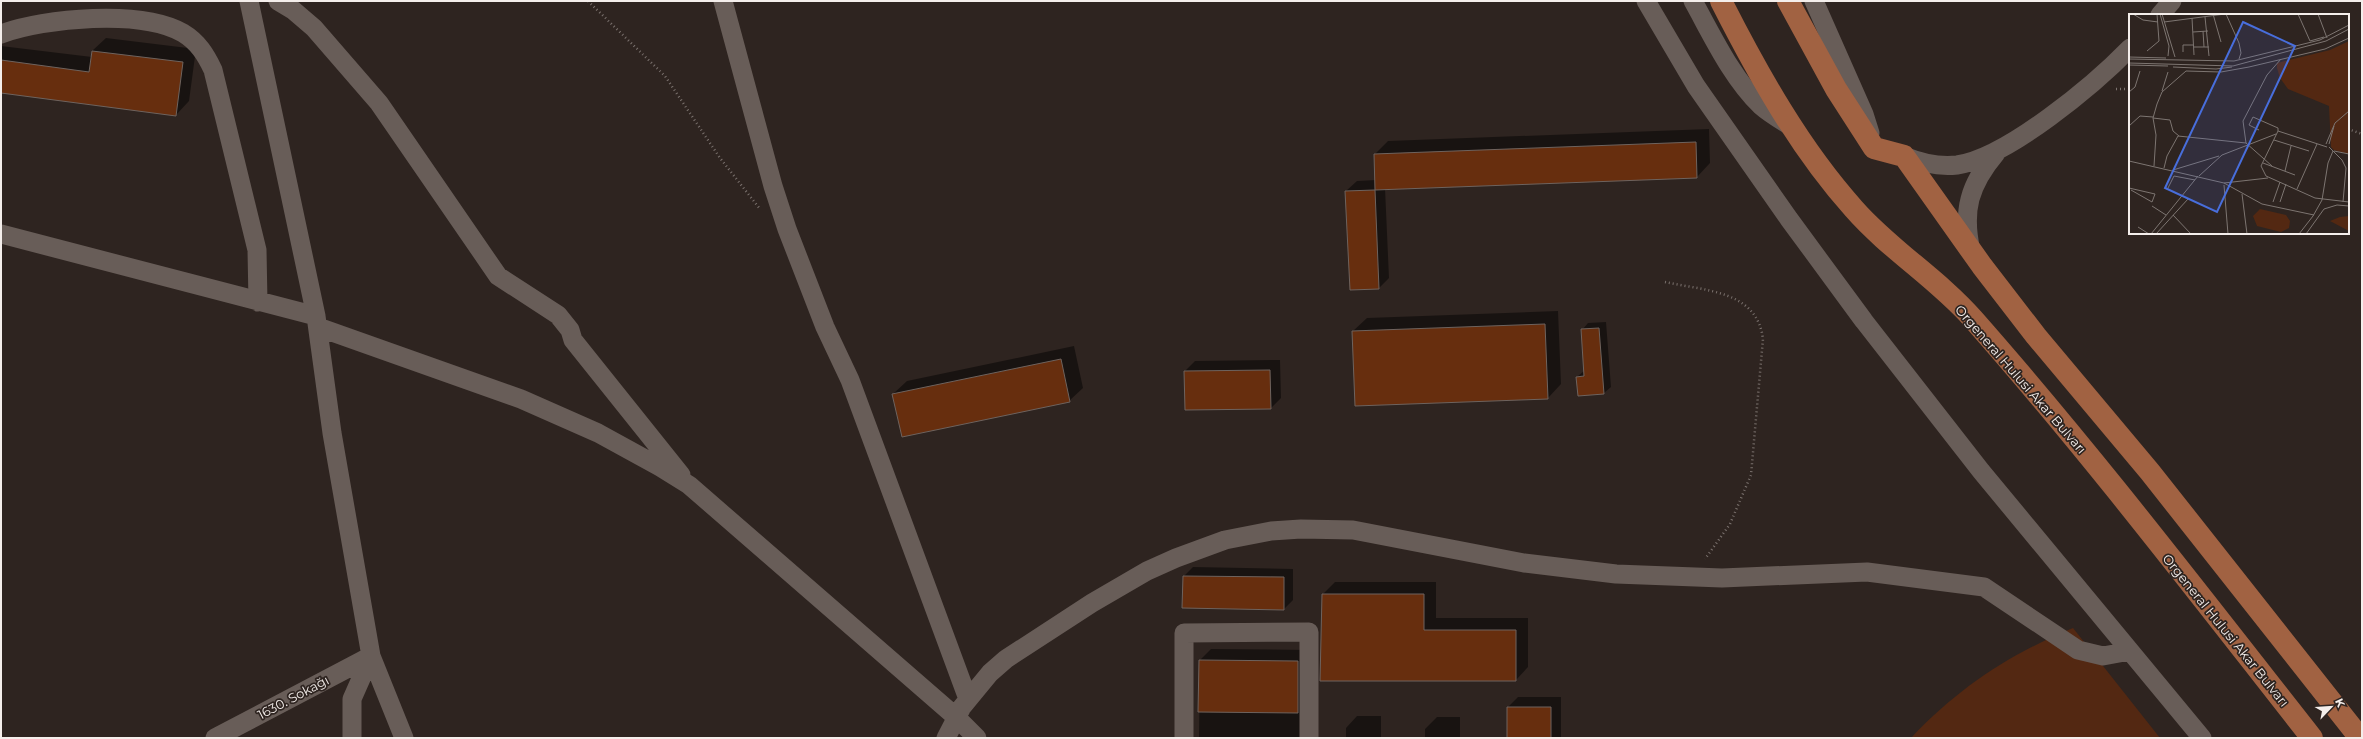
<svg xmlns="http://www.w3.org/2000/svg" width="2363" height="739" viewBox="0 0 2363 739" font-family="Montserrat,sans-serif">
  <rect width="100%" height="100%" fill="#2e2420"/>
  <path fill="#532812" d="M2073 628 2160 738H1911C1958 688 2010 654 2073 628Z"/>
  <path fill="#0007" d="M106 38 196 49 189 101 176 115 1 92V46L92 57V51Z
    M1709 129 1710 163 1697 177 1385 188 1389 278 1379 288 1346 191 1357 181 1376 180 1375 154 1388 141Z
    M1558 311 1561 384 1548 398 1353 331 1367 318Z
    M1606 322 1611 387 1604 393 1577 377 1585 370 1582 330 1588 323Z
    M1074 346 1083 388 1069 401 893 394 907 381Z
    M1280 360 1281 398 1271 408 1185 371 1195 361Z
    M1193 567 1293 569V600L1284 609 1184 576Z
    M1335 582H1436V618H1528V667L1516 680 1322 595Z
    M1211 649 1309 650V738H1199L1200 660Z
    M1518 697H1561V738H1508V707Z
    M1357 716H1381V738H1346V728Z
    M1437 717H1460V738H1425V729Z"/>
  <path fill="#672e0e" stroke="#6e635e" d="M92 51 183 62 176 116 1 93V60L89 72Z
    M1696 142 1697 178 1375 190 1374 154Z
    M1375 190 1379 289 1350 290 1345 191Z
    M1545 324 1548 399 1355 406 1352 331Z
    M1599 328 1604 394 1578 396 1576 377 1584 376 1581 329Z
    M1061 359 1070 402 902 437 892 394Z
    M1270 370 1271 409 1185 410 1184 371Z
    M1183 576 1284 577V610L1182 608Z
    M1322 594H1424V630H1516V681H1320Z
    M1199 660 1298 661V713L1198 712Z
    M1507 707H1551V738H1507Z"/>
  <g fill="none" stroke-linecap="round" stroke-linejoin="round">
    <path stroke="#7b726e" stroke-width="2.5" stroke-dasharray="1 3" stroke-linecap="butt" d="M588 1 665 76 720 158 760 209
      M2116 89H2130
      M2348 129 2362 134
      M1665 282C1705 291 1757 290 1763 339L1751 475 1730 524 1705 559"/>
    <path stroke="#685d58" stroke-width="19" d="M249 1 316 316 332 433 371 656 404 738
      M278 1 293 10 314 28 379 103 498 276 558 315 570 330 573 340 681 475
      M723 1 773 186 787 229 825 327 850 380 968 699
      M1646 1 1696 86 1789 219 1864 321 1981 471 2202 738
      M1693 1C1713 37 1732 78 1761 106 1770 114 1782 121 1792 127
      M1814 1 1864 114 1870 133
      M2160 15 2172 1
      M1 34C45 18 141 9 183 33 198 42 206 55 213 70L257 250 258 302
      M1904 156C1921 163 1939 167 1957 165 2007 158 2095 84 2130 48
      M1 234 316 316
      M1971 251C1962 211 1969 185 1996 153
      M318 327 521 399 598 433 660 467 689 485 956 717 977 738
      M215 738 371 656
      M352 738V699L371 656
      M946 738 962 707 990 673 1006 659 1092 603 1147 571 1176 558 1225 540 1271 531 1301 529 1353 530 1524 563 1616 574 1722 578 1867 572 1984 587 2078 650 2103 656 2130 651
      M1184 738V633L1309 632V738"/>
    <path stroke="#a16242" stroke-width="22" d="M1721 1C1758 74 1800 149 1854 209 1890 250 1938 279 1973 319 2092 454 2201 597 2312 738
      M1788 1 1836 89 1874 148 1904 156 1982 266 2036 336 2150 472 2360 738"/>
  </g>
  <g text-anchor="middle" stroke-width="3.5" stroke-linejoin="round" paint-order="stroke">
    <g font-size="13" fill="#f4eeeb" stroke="#2e2420">
      <text transform="translate(2021 379) rotate(49)" y="5">Orgeneral Hulusi Akar Bulvarı</text>
      <text transform="translate(2226 630) rotate(51)" y="5">Orgeneral Hulusi Akar Bulvarı</text>
      <text transform="translate(293 697) rotate(-28)" y="5">1630. Sokağı</text>
    </g>
  </g>
  <g transform="translate(2129 14)">
    <rect width="220" height="220" fill="#2e2420"/>
    <path d="M220 27V140L205 136 202 133 200 92 159 75 151 64 148 54V49L201 36ZM131 195 157 201 161 207 160 214 152 218 128 212 124 202ZM220 202V217L201 207 211 203Z" fill="#532812"/>
    <path fill="none" stroke="#7d7571" stroke-width="1" d="M4 0 14 6 29 8M31 0 40 32 39 42M33 0 46 43M84 0 92 28M97 0 110 29 112 39 110 45M169 0 181 27M189 0 198 24M76 3 80 42M63 4 65 41M35 8 96 0M74 17 75 33M64 18 79 17M181 27 195 23M65 33H80M18 37 30 27 28 0M54 38V31H64M0 43 37 44M0 45 105 47 191 26 220 11M0 49 104 52 197 27 220 15M0 51 39 52M44 53 87 55 103 53M33 77 39 58M0 78 6 73 11 57M24 104 41 106 44 117 50 122M0 112 11 102 24 103M130 116 120 111 124 103 149 114V117L198 133M149 117 132 152 137 162 186 184 220 188M145 126 180 137M197 130 206 109 220 97M200 130 205 112M200 133 213 146 217 154 214 188M205 137 220 140M0 147 95 169 139 164M134 149 166 161M25 152 27 121 24 104 28 90 33 78 57 57 92 58 120 53 196 35 220 24M143 152 117 129 114 107 138 61 152 45M35 154 38 142 49 122 117 129M44 156 90 142M156 157 162 132M70 162 93 141 147 120M95 169 133 190 185 201M95 171 99 220M0 174 26 180 23 188 2 176M168 175 188 130M38 176 45 162 66 166M113 180 118 220M144 188 151 168M151 188 157 170M23 192 37 201M44 201 62 220M9 213 20 220M22 220 69 162M27 220 59 185M170 220 184 202 193 186 199 149 204 137M177 220 195 195 208 191 220 192"/>
    <path fill="#486edc" fill-opacity="0.15" stroke="#486edc" stroke-width="2" d="M114 8 166 32 88 198 36 174Z"/>
    <rect width="220" height="220" fill="none" stroke="#f4eeeb" stroke-width="2"/>
  </g>
  <rect width="2363" height="739" fill="none" stroke="#f4eeeb" stroke-width="4"/>
  <g transform="translate(2331 707) rotate(65)" stroke="#2e2420" stroke-width="3" paint-order="stroke">
  <path d="M0-3L7 15L0 10L-7 15Z" fill="#f4eeeb"/>
  <text y="-6" font-size="11" font-weight="bold" text-anchor="middle" fill="#f4eeeb">K</text>
  </g>
</svg>
